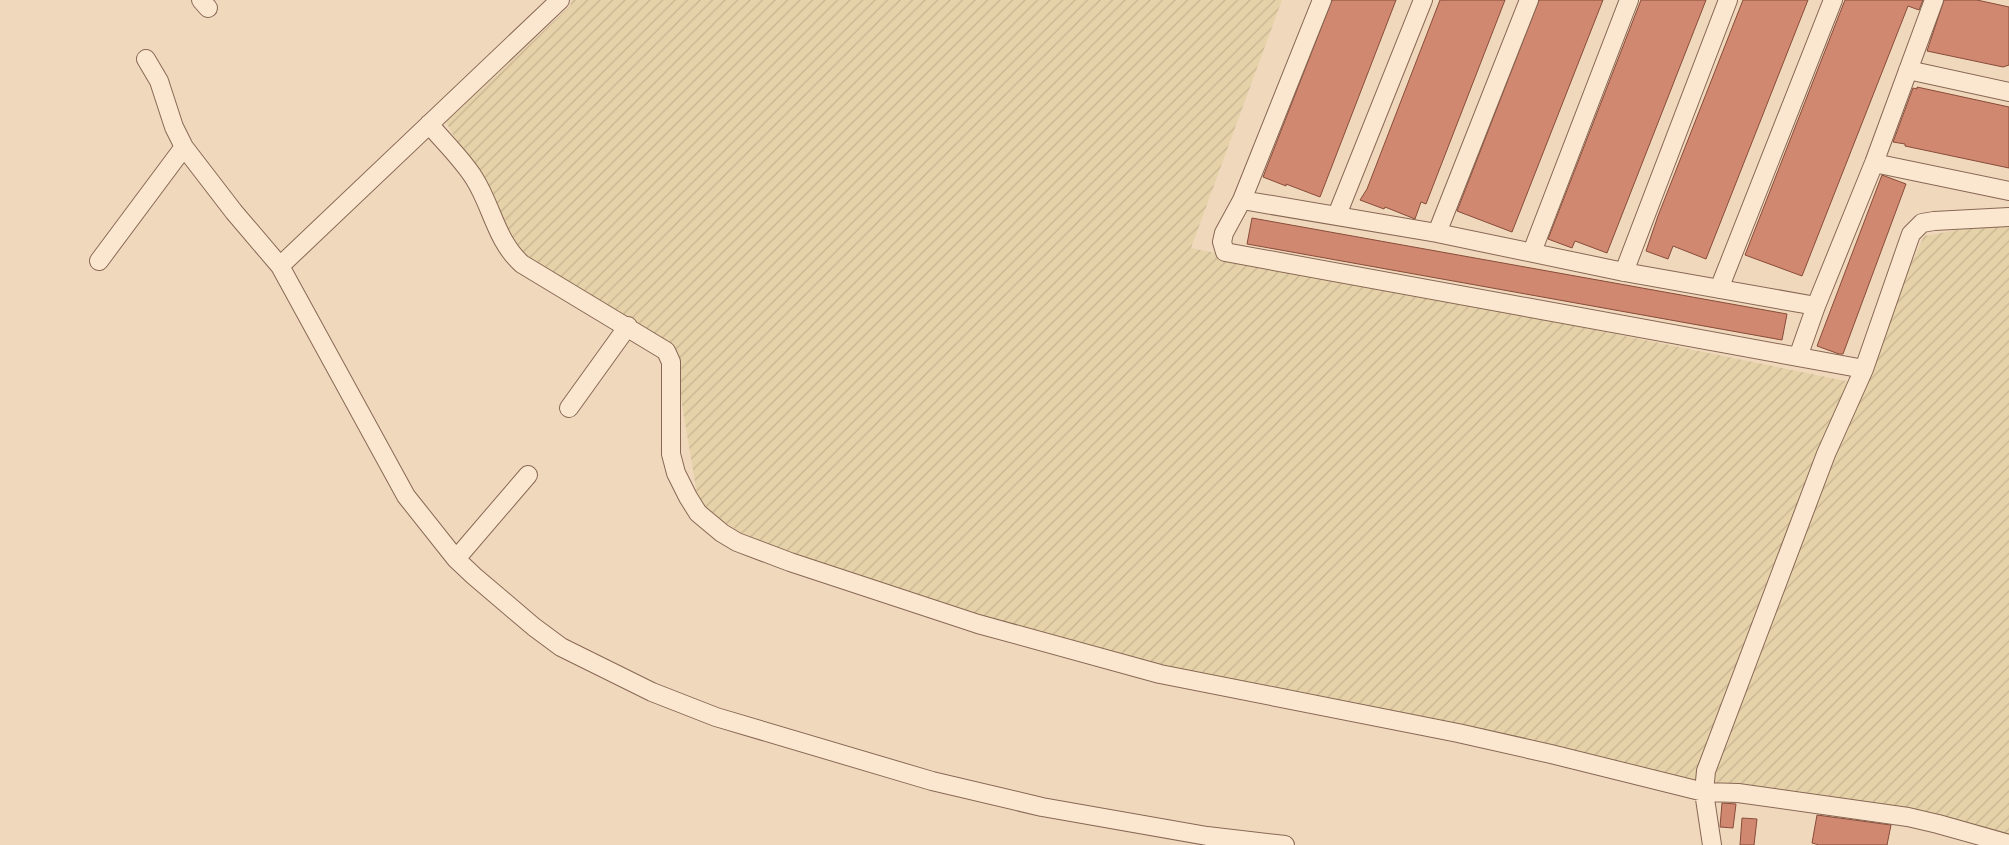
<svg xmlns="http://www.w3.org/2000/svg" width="2009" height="845" viewBox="0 0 2009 845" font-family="Spectral,serif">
  <defs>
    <pattern id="farmland-furrows" width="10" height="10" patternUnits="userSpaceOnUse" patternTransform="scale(1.25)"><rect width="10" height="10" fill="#e6d2a9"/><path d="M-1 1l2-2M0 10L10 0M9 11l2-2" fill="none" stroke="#c6b491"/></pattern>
  </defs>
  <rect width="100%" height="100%" fill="#f0d8bc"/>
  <path fill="url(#farmland-furrows)" d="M572 0H1282L1191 248 1856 383 1924 236 2009 221V843L1303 707 796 567 699 506 673 351 528 269 446 122 570 6Z"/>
  <path fill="#d08870" stroke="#884c39" d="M1332 0H1396L1320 197 1286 184V186L1263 177Z
    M1440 0H1505L1426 204 1421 202 1415 219 1385 207 1384 209 1360 200 1367 189Z
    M1539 0H1603L1512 232 1457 211Z
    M1641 0H1706L1607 253 1575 241 1572 248 1548 239Z
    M1743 0H1808L1706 259 1673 246 1668 259 1646 251 1658 216Z
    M1845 0H1923L1919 10 1908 6 1802 276 1745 255Z
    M1944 0H1977L2009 7V65L2003 67 1927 51Z
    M1917 87 2009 107V168L1905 146V144L1893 142 1913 88 1917 89Z
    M1882 175 1906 184 1843 354H1839L1817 346Z
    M1252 218 1787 314 1782 340 1247 244Z
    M1722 803 1736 804 1733 828 1720 827Z
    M1817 815 1891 825 1887 845H1819L1812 843Z
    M1742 818 1757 819 1754 845H1740Z"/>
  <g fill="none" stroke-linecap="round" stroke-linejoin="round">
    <defs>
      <path id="minor" d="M201 0 208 8
        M1322 0 1242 200 1224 233 1222 242 1225 252 1864 369
        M146 59 159 81 174 127 184 147 234 212 280 266 406 496 456 559 474 576 534 627 561 647 652 692 716 717 932 781 1042 807 1207 836 1285 845
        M1908 70 2009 92
        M429 124C444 142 462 159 474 178 492 206 496 241 522 264L666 351 671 362V454L676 473 688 497 698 513 722 533 737 542 790 562 978 624 1160 674 1458 733 1551 754 1704 792 1738 793 1908 817 1938 824 2009 844
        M1874 163 2009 191
        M1242 200 1437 233 1624 272 1816 306
        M1337 215 1423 0
        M1437 233 1529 0
        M1532 252 1629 0
        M99 261 184 147
        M280 266 560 0
        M1624 272 1728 0
        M1719 289 1833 0
        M1798 357 1816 306 1874 163 1934 0
        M569 408 628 326
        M456 559 528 475
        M1712 845 1704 792 1706 771 1826 454 1864 369 1911 234 1922 223 1934 221 2009 217"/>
    </defs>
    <use href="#minor" stroke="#886855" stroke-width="20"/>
    <use href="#minor" stroke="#fbe7cf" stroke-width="18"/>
  </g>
</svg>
